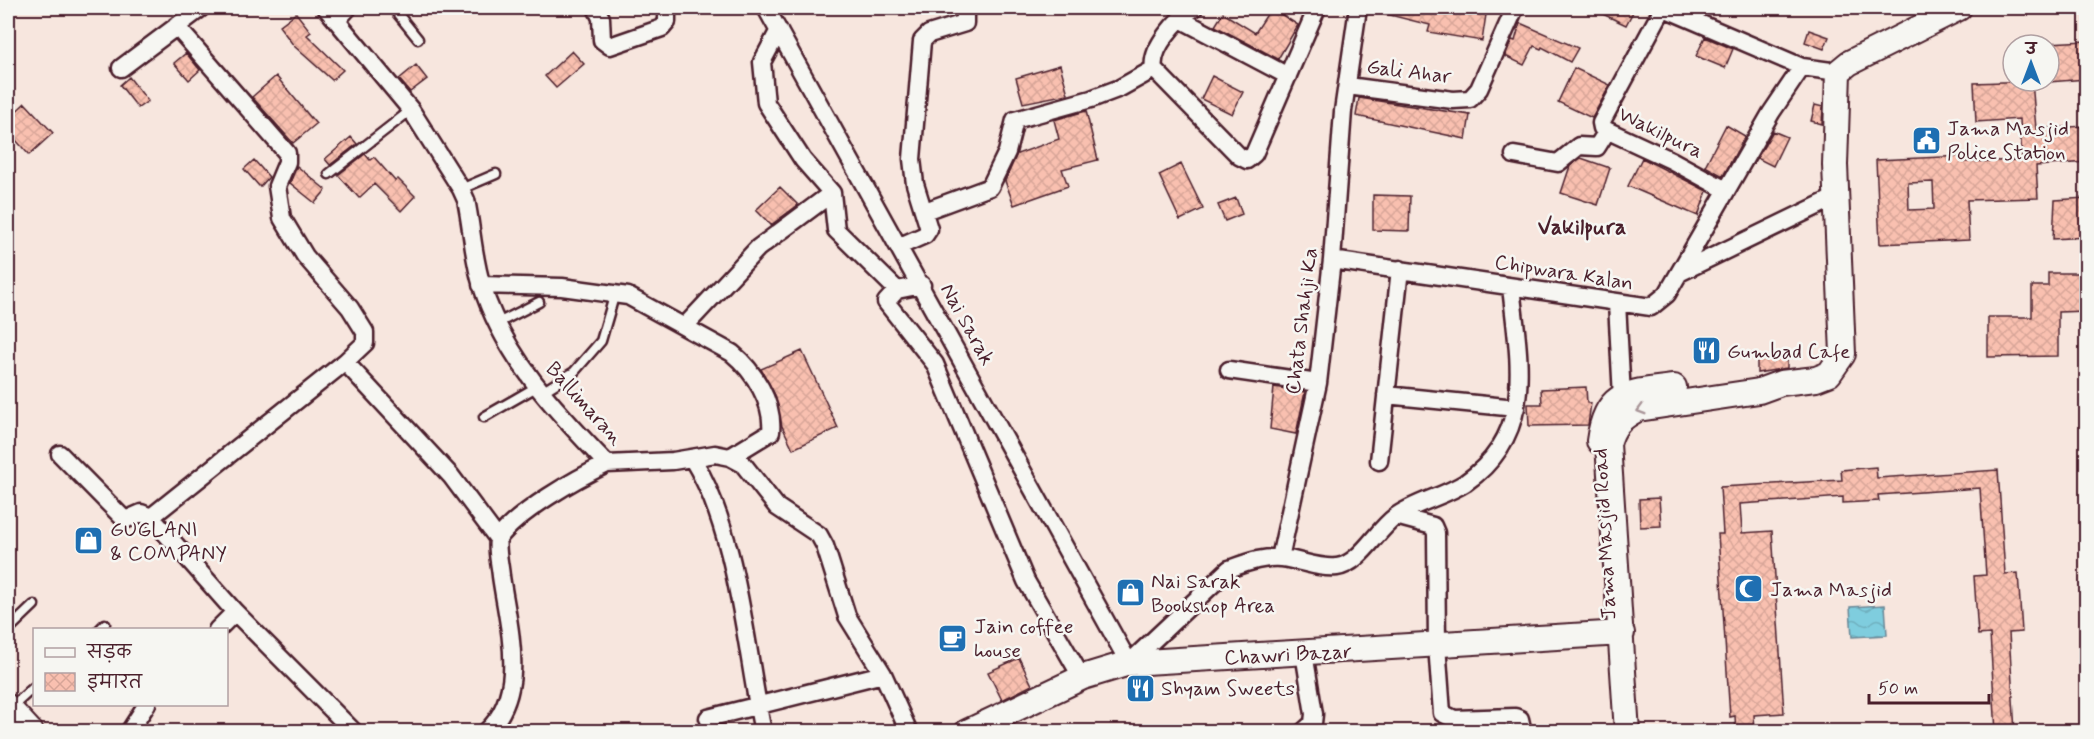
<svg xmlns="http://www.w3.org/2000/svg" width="2094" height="739" viewBox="0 0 2094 739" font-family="Mynerve,'Playpen Sans Deva',sans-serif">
  <defs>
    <pattern id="water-waves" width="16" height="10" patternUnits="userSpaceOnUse" patternTransform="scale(1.5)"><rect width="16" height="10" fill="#7fcdde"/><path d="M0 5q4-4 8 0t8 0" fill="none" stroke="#6fb0bf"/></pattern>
    <pattern id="building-cross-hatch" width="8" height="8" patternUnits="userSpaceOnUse" patternTransform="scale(1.5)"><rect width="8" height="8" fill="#f9c0b0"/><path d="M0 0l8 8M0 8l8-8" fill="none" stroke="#d7a598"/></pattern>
  </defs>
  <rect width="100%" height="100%" fill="#f7e6de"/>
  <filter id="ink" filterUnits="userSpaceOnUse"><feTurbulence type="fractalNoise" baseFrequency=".0167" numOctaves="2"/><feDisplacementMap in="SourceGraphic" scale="12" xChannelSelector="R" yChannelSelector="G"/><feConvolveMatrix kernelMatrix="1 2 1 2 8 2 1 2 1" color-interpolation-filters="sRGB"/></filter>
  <g filter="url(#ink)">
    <path fill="url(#water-waves)" stroke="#6a8796" stroke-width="1.5" d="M1885 605 1887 635 1852 637 1850 607Z"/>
    <path fill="url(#building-cross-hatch)" stroke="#4a1f2b" stroke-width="1.5" fill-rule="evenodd" d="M1271 8 1298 25 1278 59 1215 26 1223 13 1255 33Z
      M1379 8H1487L1482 41 1428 32 1430 25 1378 12Z
      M1590 8H1635L1626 25Z
      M296 13 311 32 307 35 343 70 332 80 294 46 279 26Z
      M1520 23 1578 48 1570 62 1542 47 1541 49 1534 46 1524 65 1505 56 1512 40 1515 41Z
      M1809 30 1829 37 1824 49 1805 42Z
      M1705 37 1733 49 1725 68 1696 56Z
      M2086 41V79L2049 82V43Z
      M572 51 584 64 556 88 545 76Z
      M186 53 200 70 189 80 174 63Z
      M416 65 427 79 410 92 399 79Z
      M1060 65 1068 94 1023 103 1016 78Z
      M1574 68 1610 85 1592 118 1558 102Z
      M276 76 316 124 293 143 252 97Z
      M1212 76 1243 92 1232 114 1201 99Z
      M129 77 148 101 138 108 120 85Z
      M2032 81 2036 129 2086 126V162L2036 166 2038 198 1967 200 1969 240 1880 244 1876 160 1965 156V162L2022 160 2020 119 1976 122 1974 83ZM1933 182 1934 209 1909 210 1908 183Z
      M1359 98 1470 115 1466 139 1356 116Z
      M25 103 53 133 29 155 8 131V119Z
      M1815 105 1823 107 1822 124 1811 121Z
      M1086 111 1098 160 1062 169 1068 186 1014 205 1005 181 1017 154 1059 139 1054 120Z
      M1726 125 1745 136 1723 176 1705 166Z
      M1773 131 1787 137 1773 166 1757 158Z
      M351 137 357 144 330 165 325 159Z
      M365 154 370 160 374 157 395 181 398 179 415 196 401 211 374 184 359 198 338 175Z
      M1581 158 1610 168 1598 205 1561 193 1570 166Z
      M1642 158 1707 191 1698 216 1628 186Z
      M254 160 269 177 260 187 244 169Z
      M1181 164 1203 209 1180 220 1159 175Z
      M297 166 326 190 315 203 290 183Z
      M780 187 798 205 771 225 756 210Z
      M1373 195 1410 196 1409 231 1373 230Z
      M1236 198 1242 214 1225 221 1218 205Z
      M2086 198V237L2053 239 2055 200Z
      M2048 273H2086V311L2058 312V356L1988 357V317H2032V286H2048Z
      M802 351 838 428 793 449 782 426 775 395 761 369Z
      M1757 357 1787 358V368L1757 373Z
      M1274 387 1305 392 1296 434 1270 429Z
      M1586 387 1587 403H1591L1588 425 1529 426 1528 404H1542L1541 389Z
      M1876 467 1877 478 1998 470 2005 574 2018 573 2022 632 2009 633 2015 732H1996L1990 634 1978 635 1974 576 1986 575 1980 488 1878 495 1879 501 1843 503V497L1740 504 1742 533 1772 531 1784 713 1754 715 1755 732H1736L1735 716 1730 717 1718 534H1723L1720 487 1842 480 1841 470Z
      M1659 498 1661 526 1640 527 1639 499Z
      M1019 658 1032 685 1002 700 988 672Z"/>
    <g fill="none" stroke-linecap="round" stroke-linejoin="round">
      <defs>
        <path id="lane" d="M393 8 418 39
          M329 174 411 110
          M461 189 496 174
          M496 324 539 302
          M542 392 574 372 601 341 615 293
          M484 417 538 386
          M8 630 34 605
          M99 630 105 624
          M12 707 34 687"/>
        <path id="street" d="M326 8 411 110 461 189 466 200C472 228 473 258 482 286 504 357 557 412 607 464L673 461 715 454 730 457 743 464 777 507 819 535 825 546 847 616 883 674 909 732
          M596 8 601 18 602 40 610 46 662 28 667 22V8
          M766 8 1129 663 1229 569C1246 563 1264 556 1282 558 1300 560 1319 569 1337 567 1360 564 1376 531 1395 517 1415 502 1443 497 1465 483 1536 434 1519 361 1511 287
          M1194 8C1177 19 1150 48 1154 69L1239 156 1247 160 1254 154 1317 8
          M1663 8 1601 123 1602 128 1671 160 1726 190
          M1664 8 1802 67 1838 72
          M338 19 348 8
          M1180 19 1288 76
          M176 26 287 153V162L277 186 282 218 305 256 350 308 365 332V343L345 362 151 517 235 612 354 732
          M779 30 762 62 766 103 803 160 832 193 836 230 897 290 922 285
          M121 68 201 8
          M1348 86 1453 100 1470 99 1479 89 1515 8
          M1514 155 1558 163 1579 146 1597 147 1607 131
          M925 211 990 187 1007 152 1015 120 1091 99 1120 88 1154 69
          M900 246 925 235 929 229 915 184 912 159 922 41 929 34 965 23V8
          M1332 260 1651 307 1667 294 1771 113 1802 67
          M1679 273 1836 197
          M481 285 562 287 628 296 732 353C754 371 774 403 771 432L730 457
          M897 290 886 302 935 364 1026 581 1082 678
          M1617 303 1622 397
          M685 326 758 248 832 193
          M345 362 451 476 498 539
          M1229 370 1318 383
          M1386 395 1516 408
          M60 454 125 520 141 513 151 517
          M692 458C738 532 745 646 763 732
          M1379 461 1400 269
          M1396 516 1433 526 1436 533 1437 645 1442 713 1454 719 1515 717 1520 719 1523 732
          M1280 558 1318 383 1332 260 1343 111 1358 8
          M217 630 235 612
          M708 718 883 674
          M129 732 147 704
          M486 732C529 693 508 626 501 576 500 564 496 550 498 539 517 512 577 478 607 464
          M1303 732 1313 723 1314 714 1304 653"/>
        <path id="secondary" d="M1599 441C1606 389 1629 393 1674 387
          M8 707 31 732
          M967 732 1083 677 1129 663 1622 633
          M1627 732 1608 444C1613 425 1621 418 1638 409L1759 391 1781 383 1816 379 1829 374 1843 354 1835 165 1838 72 1849 63 1959 8"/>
      </defs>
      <use href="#lane" stroke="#4a1f2b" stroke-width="13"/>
      <use href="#street" stroke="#4a1f2b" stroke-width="21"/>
      <use href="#secondary" stroke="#4a1f2b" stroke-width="28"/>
      <use href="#lane" stroke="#f6f6f2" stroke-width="8"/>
      <use href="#street" stroke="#f6f6f2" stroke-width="16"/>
      <use href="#secondary" stroke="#f6f6f2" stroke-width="24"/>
    </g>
    <defs><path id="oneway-chevron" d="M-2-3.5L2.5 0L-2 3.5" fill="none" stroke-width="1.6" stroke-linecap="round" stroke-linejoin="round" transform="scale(1.5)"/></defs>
    <use stroke="#a99598" href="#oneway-chevron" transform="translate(1641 410) rotate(164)"/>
  </g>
  <defs>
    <symbol id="civic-square" viewBox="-11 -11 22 22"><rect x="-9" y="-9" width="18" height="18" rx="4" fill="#1f6fb2" stroke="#f6f6f2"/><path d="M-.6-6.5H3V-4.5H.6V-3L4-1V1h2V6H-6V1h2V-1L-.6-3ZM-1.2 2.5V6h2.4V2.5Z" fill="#fff"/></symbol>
    <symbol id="restaurant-square" viewBox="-11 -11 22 22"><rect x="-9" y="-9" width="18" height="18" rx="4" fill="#1f6fb2" stroke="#f6f6f2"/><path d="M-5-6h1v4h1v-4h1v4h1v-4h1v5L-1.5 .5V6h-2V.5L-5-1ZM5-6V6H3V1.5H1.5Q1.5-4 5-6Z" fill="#fff"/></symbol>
    <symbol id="shop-square" viewBox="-11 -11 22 22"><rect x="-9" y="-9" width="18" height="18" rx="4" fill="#1f6fb2" stroke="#f6f6f2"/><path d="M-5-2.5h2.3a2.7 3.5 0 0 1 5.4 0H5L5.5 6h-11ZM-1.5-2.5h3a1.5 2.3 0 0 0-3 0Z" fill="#fff"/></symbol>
    <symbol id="mosque-square" viewBox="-11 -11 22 22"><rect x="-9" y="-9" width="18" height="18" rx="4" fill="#1f6fb2" stroke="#f6f6f2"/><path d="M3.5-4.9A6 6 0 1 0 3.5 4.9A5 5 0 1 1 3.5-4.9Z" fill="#fff"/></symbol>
    <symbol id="cafe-square" viewBox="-11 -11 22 22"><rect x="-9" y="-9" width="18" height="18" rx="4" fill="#1f6fb2" stroke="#f6f6f2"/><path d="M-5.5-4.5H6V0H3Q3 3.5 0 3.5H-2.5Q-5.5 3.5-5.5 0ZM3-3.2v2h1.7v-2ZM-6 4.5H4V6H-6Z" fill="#fff"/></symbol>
  </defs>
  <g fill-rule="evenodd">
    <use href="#civic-square" x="1910" y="124" width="33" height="33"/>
    <use href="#restaurant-square" x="1690" y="334" width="33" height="33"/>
    <use href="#shop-square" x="72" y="524" width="33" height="33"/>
    <use href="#mosque-square" x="1732" y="572" width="33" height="33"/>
    <use href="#shop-square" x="1114" y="576" width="33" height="33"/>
    <use href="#cafe-square" x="936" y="622" width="33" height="33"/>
    <use href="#restaurant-square" x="1124" y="672" width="33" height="33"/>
  </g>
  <g text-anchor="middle" stroke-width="5" stroke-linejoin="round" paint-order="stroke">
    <g font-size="21" fill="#4a1f2b" stroke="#f6f6f2">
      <text transform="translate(1409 71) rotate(7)" y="7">Gali Ahar</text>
      <text transform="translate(1661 132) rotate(26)" y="7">Wakilpura</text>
      <text transform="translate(1564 272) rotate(9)" y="7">Chipwara Kalan</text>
      <text transform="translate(1301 321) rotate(-83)" y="7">Chata Shahji Ka</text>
      <text transform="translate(968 324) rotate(61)" y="7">Nai Sarak</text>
      <text transform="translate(585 403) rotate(48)" y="7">Ballimaran</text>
      <text transform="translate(1604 534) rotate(-93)" y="7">Jama Masjid Road</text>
      <text transform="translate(1288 654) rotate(-3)" y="7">Chawri Bazar</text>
    </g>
    <g font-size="21" fill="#4a1f2b" stroke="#f6f6f2" text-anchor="start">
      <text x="1947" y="135">Jama Masjid<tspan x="1947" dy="24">Police Station</tspan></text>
      <text x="1727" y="358">Gumbad Cafe</text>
      <text x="110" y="536">GUGLANI<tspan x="110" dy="24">&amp; COMPANY</tspan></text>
      <text x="1151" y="588">Nai Sarak<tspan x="1151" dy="24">Bookshop Area</tspan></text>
      <text x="1770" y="596">Jama Masjid</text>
      <text x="974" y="633">Jain coffee<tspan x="974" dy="24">house</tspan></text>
      <text x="1161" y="695">Shyam Sweets</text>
    </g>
    <g font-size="22" font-weight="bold" fill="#4a1f2b" stroke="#f6f6f2">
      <text x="1582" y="234">Vakilpura</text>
    </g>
  </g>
  <rect width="2094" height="739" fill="none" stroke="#f6f6f2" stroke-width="30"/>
  <rect x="15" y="15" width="2064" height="709" fill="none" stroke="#4a1f2b" stroke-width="2" filter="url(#ink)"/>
  <rect x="33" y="628" width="195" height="78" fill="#f6f6f2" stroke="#b1a0a2" stroke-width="1.5"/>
  <rect x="45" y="648" width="30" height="9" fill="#f6f6f2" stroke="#b1a0a2" stroke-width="1.5"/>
  <text x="87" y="658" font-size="18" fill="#4a1f2b">सड़क</text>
  <rect x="45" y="673" width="30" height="18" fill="url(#building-cross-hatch)" stroke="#b1a0a2" stroke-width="1.5"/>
  <text x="87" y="688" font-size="18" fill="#4a1f2b">इमारत</text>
  <g transform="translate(2031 63)"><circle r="28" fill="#f6f6f2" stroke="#b1a0a2" stroke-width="1.5"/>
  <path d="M0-4.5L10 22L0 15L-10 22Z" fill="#1f6fb2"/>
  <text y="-9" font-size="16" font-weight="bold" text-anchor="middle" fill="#4a1f2b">उ</text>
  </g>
  <path d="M1869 694v9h120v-9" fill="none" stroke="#4a1f2b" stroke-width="3"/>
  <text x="1878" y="694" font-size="18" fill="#4a1f2b" stroke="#f6f6f2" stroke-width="4.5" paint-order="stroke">50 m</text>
</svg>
